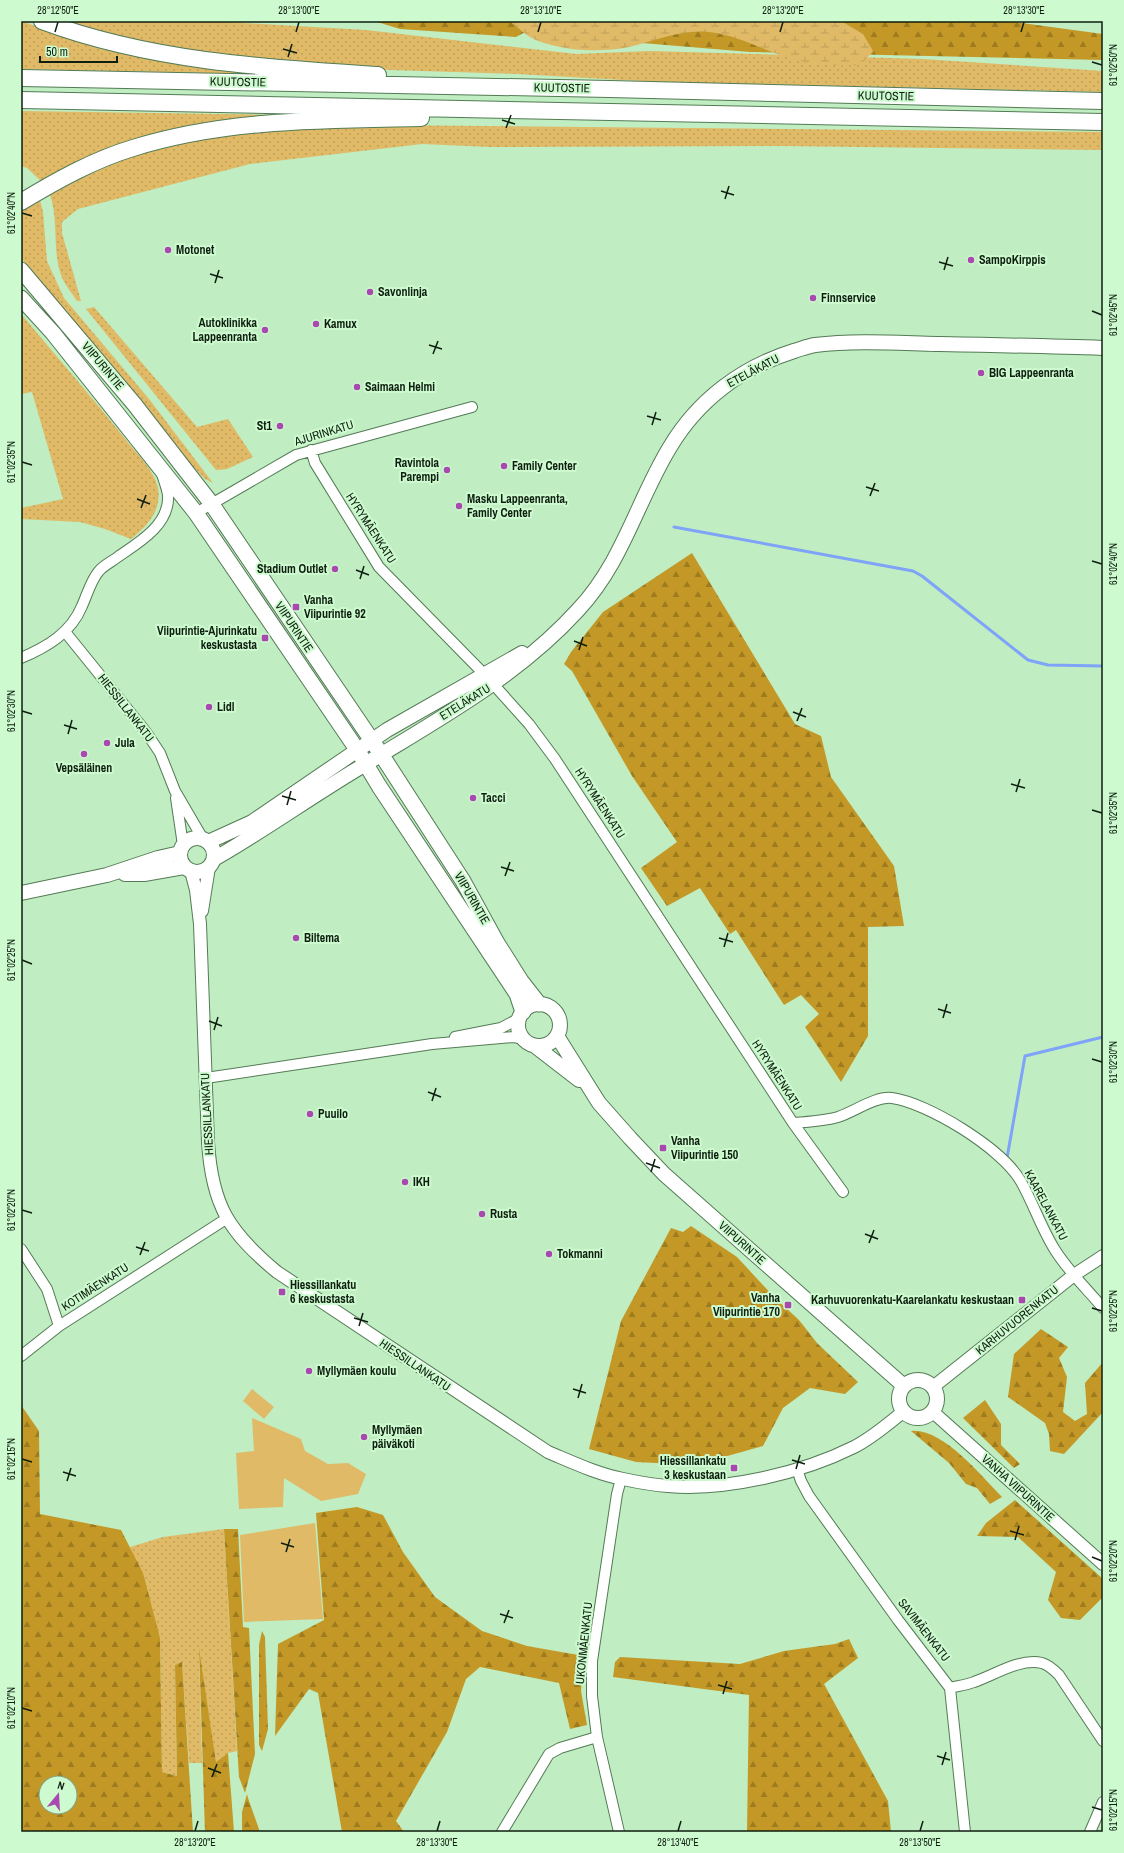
<svg xmlns="http://www.w3.org/2000/svg" width="1124" height="1853" viewBox="0 0 1124 1853" font-family="'Archivo Narrow',sans-serif">
  <defs>
    <pattern id="grass-dots" width="8" height="8" patternUnits="userSpaceOnUse"><rect width="8" height="8" fill="#e0ba67"/><path d="M2 2h.1M6 6h.1" fill="none" stroke="#bf9f58" stroke-width="1.8" stroke-linecap="round"/></pattern>
    <pattern id="forest-firs" width="22" height="20" patternUnits="userSpaceOnUse"><rect width="22" height="20" fill="#c49826"/><path d="M5 1l3.5 6h-7zM16 11l3.5 6h-7z" fill="#9e7b1f"/></pattern>
    <pattern id="wetland-marsh" width="20" height="14" patternUnits="userSpaceOnUse"><rect width="20" height="14" fill="#e0ba67"/><path d="M1 5h8M5 5V1M11 12h8M15 12V8" fill="none" stroke="#bf9f58"/></pattern>
  </defs>
  <rect width="100%" height="100%" fill="#c0edc2"/>
  <path fill="url(#grass-dots)" d="M21 21 101 49 161 61 261 74 21 69Z
    M60 21H209L366 30 576 54 650 51 923 59 1103 71V92L658 82 517 74 358 69 245 57 170 47 110 35Z
    M21 111 283 115 242 120 43 183 27 168 21 166Z
    M379 125 1103 132V150L782 146 490 147 422 144 250 164 78 209 62 222V233L81 301H77C72 293 64 284 61 275 52 249 59 221 50 195 85 176 120 158 159 148 178 143 199 140 219 137 272 130 325 128 379 125Z
    M40 200 43 212 47 261 64 298 149 399 213 483 205 479 194 468 21 258V212Z
    M94 307 197 427 228 419 253 457 227 469 216 470 86 309Z
    M21 314C56 356 92 397 126 440 137 454 154 470 158 488 162 511 147 526 131 539L105 529 80 522 21 519V508L63 499 32 392 21 394Z
    M224 1529 237 1751 228 1753 216 1762 199 1653 202 1763H189L182 1663 175 1665 177 1776 162 1772 160 1638 130 1547 163 1537Z"/>
  <path fill="url(#forest-firs)" fill-rule="evenodd" d="M374 21H1006L1103 34V60L750 52 594 39 542 23 516 37 400 29Z
    M692 553 795 724 821 736 831 777 894 866 904 926 868 927V1036L841 1082 805 1027 819 1014 801 995 784 1005 736 930 730 934 700 888 667 906 641 868 677 842 632 776 572 671 564 664 571 652 603 612Z
    M691 1226 737 1257 775 1298 799 1320 817 1343 858 1382 845 1394 810 1388 783 1408 763 1446 695 1465 636 1462 589 1449 621 1321 671 1228 683 1232Z
    M1041 1329 1068 1347 1059 1358 1067 1377 1063 1412 1075 1421 1087 1414 1085 1383 1103 1362V1412L1064 1454 1050 1451 1049 1434 1045 1423 1008 1397 1014 1354Z
    M985 1400 1001 1424V1445L1020 1464 1014 1468 963 1418Z
    M21 1405 39 1431 40 1514 121 1530 143 1573 160 1638 162 1772 177 1776 175 1665 182 1662 193 1832H21ZM46 1783H70V1807H46Z
    M911 1431C943 1428 981 1476 1002 1497L990 1504 977 1488 966 1484 949 1463Z
    M1015 1500 1103 1579V1597L1080 1620 1061 1618 1048 1600 1056 1572 1018 1537 977 1536 986 1523Z
    M357 1507 383 1515 403 1552 435 1597 482 1631 527 1646 584 1656 581 1691 587 1725 570 1729 559 1683 480 1667 466 1679 447 1732 396 1821 404 1832H342L318 1693 309 1689 275 1736 278 1644 324 1620 316 1513Z
    M224 1529H238L243 1627 249 1628 255 1754 245 1793 239 1777Z
    M262 1631 265 1637 268 1729 262 1751 259 1745V1645Z
    M849 1639 858 1658 824 1684 888 1801 891 1832H747L749 1695 613 1677 615 1662 620 1657 740 1664 784 1651 835 1644Z
    M199 1648 216 1762 228 1753 234 1832H205Z
    M247 1794 248 1798 260 1832H242V1812Z"/>
  <path fill="url(#wetland-marsh)" d="M509 21H841L863 34 873 51 861 65C840 67 816 65 795 60 766 52 739 35 709 32 681 29 655 41 629 47 601 53 563 51 536 40 527 37 518 27 509 21Z"/>
  <path fill="#e0ba67" d="M252 1389 274 1407 264 1419 243 1401Z
    M252 1418 301 1439 305 1451 328 1464 348 1463 366 1474 358 1494 321 1501 284 1478 283 1507 239 1509 236 1453 254 1451Z
    M315 1523 323 1619 244 1622 240 1535Z"/>
  <g fill="none" stroke-linecap="round" stroke-linejoin="round">
    <path stroke="#7ea3f9" stroke-width="3" d="M674 527 913 571 922 576 1028 660 1048 665 1103 666
      M1007 1158 1025 1056 1103 1037"/>
    <defs>
      <path id="minor" d="M311 450 315 463 379 567 485 675 529 724 555 759 793 1123 843 1192
        M196 513 296 455 472 407
        M66 633 146 732 160 753 175 791 203 839
        M21 658C47 647 71 633 82 606 87 595 91 580 99 571 104 565 113 561 119 556 140 542 170 524 168 495 167 488 164 481 162 474
        M176 798 183 845
        M455 1037 501 1028 520 1018
        M206 1078 432 1044 514 1037 524 1039
        M793 1123C808 1122 824 1121 838 1117 854 1112 875 1096 892 1098 928 1103 1001 1148 1020 1180 1033 1202 1041 1228 1055 1250 1068 1271 1087 1289 1103 1308
        M21 1249 47 1289 59 1326
        M21 1356 59 1326 226 1219
        M797 1469 801 1481 809 1496 898 1620 950 1688 965 1832
        M950 1688C958 1686 966 1685 974 1682 995 1675 1019 1658 1042 1663 1049 1665 1054 1670 1059 1675L1103 1741
        M502 1832 549 1754 560 1748 597 1737
        M619 1832 597 1737 592 1696V1661L617 1494 621 1479
        M1090 1832 1103 1802"/>
      <path id="tertiary" d="M191 871 196 890 200 924 208 1142C212 1206 229 1232 277 1272L548 1452C572 1462 597 1474 623 1479 637 1482 653 1485 668 1486 726 1491 802 1473 854 1447 872 1438 888 1424 904 1411
        M202 911 209 867
        M933 1387 1074 1275 1103 1256
        M933 1412 1103 1564"/>
      <path id="secondary" d="M180 855a17 17 0 1 1 34 0a17 17 0 1 1-34 0Z
        M208 842 252 822 387 730 522 653
        M214 859C265 830 313 795 364 765 439 719 518 676 578 610 623 562 637 501 670 447 698 400 742 367 794 351 801 349 808 346 815 345 855 340 897 343 937 344 992 345 1048 346 1103 348
        M125 874H144L184 867
        M21 893 107 875 158 858 180 853
        M518 1025a21 21 0 1 1 42 0a21 21 0 1 1-42 0Z
        M557 1036 599 1103 630 1138 664 1174 904 1386
        M535 1046 579 1080
        M899 1399a19 19 0 1 1 38 0a19 19 0 1 1-38 0Z"/>
      <path id="primary" d="M21 270 135 405 211 503 381 754 463 881 497 943 521 981 539 1004
        M21 298 53 333 196 513 358 751 379 786 517 994 523 1012"/>
      <path id="trunk" d="M42 21C149 61 265 68 378 75
        M21 78 609 89 1103 101
        M21 100 1103 122
        M21 202C56 181 93 160 133 148 226 119 324 120 421 118"/>
    </defs>
    <use href="#minor" stroke="#537b55" stroke-width="12"/>
    <use href="#tertiary" stroke="#537b55" stroke-width="14"/>
    <use href="#secondary" stroke="#537b55" stroke-width="16"/>
    <use href="#primary" stroke="#537b55" stroke-width="17"/>
    <use href="#trunk" stroke="#537b55" stroke-width="18"/>
    <use href="#minor" stroke="#fff" stroke-width="10"/>
    <use href="#tertiary" stroke="#fff" stroke-width="12"/>
    <use href="#secondary" stroke="#fff" stroke-width="14"/>
    <use href="#primary" stroke="#fff" stroke-width="15"/>
    <use href="#trunk" stroke="#fff" stroke-width="16"/>
  </g>
  <path fill="none" stroke="#0e1e0f" stroke-width="1.5" d="M55 32 58 22M296 32 299 22M538 32 541 22M780 32 783 22M1021 32 1024 22M283 49 297 53M288 57 292 44M1092 62 1102 65M502 120 515 124M506 128 511 115M721 191 734 195M725 199 729 186M22 213 32 216M939 262 953 266M944 270 948 257M210 274 223 278M215 283 219 270M1092 311 1102 315M429 345 442 349M433 354 438 341M647 416 661 420M652 425 656 412M22 462 32 465M866 487 879 491M870 496 875 483M137 499 150 504M141 508 146 495M1092 561 1102 564M356 570 369 575M360 579 364 566M574 641 587 646M579 650 583 637M22 711 32 714M793 712 806 717M797 721 802 708M64 725 77 729M68 734 72 720M1011 784 1025 788M1016 792 1020 779M282 796 296 800M287 805 291 791M1092 810 1102 813M501 867 514 871M505 876 510 862M719 938 733 942M724 947 728 933M22 960 32 964M938 1009 951 1013M943 1018 947 1004M209 1021 222 1026M214 1030 218 1017M1092 1059 1102 1062M428 1092 441 1097M432 1101 436 1088M646 1163 660 1168M651 1172 655 1159M22 1210 32 1213M865 1234 878 1239M869 1243 874 1230M136 1247 149 1251M140 1255 145 1242M1092 1308 1102 1311M354 1318 368 1322M359 1326 363 1313M573 1389 586 1393M578 1398 582 1384M22 1459 32 1462M792 1460 805 1464M796 1469 800 1455M63 1472 76 1476M67 1481 71 1468M1010 1531 1024 1535M1015 1540 1019 1526M281 1543 294 1547M286 1552 290 1539M1092 1557 1102 1561M500 1614 513 1618M504 1623 509 1610M718 1685 732 1689M723 1694 727 1681M22 1708 32 1711M937 1756 950 1760M942 1765 946 1752M208 1768 221 1773M212 1777 217 1764M1092 1807 1102 1810M195 1831 198 1821M437 1831 440 1821M678 1831 681 1821M920 1831 923 1821"/>
  <g fill="#a948af" stroke="#cdfacf" stroke-width="1.5">
    <circle cx="168" cy="250" r="4"/>
    <circle cx="971" cy="260" r="4"/>
    <circle cx="370" cy="292" r="4"/>
    <circle cx="813" cy="298" r="4"/>
    <circle cx="316" cy="324" r="4"/>
    <circle cx="265" cy="330" r="4"/>
    <circle cx="981" cy="373" r="4"/>
    <circle cx="357" cy="387" r="4"/>
    <circle cx="280" cy="426" r="4"/>
    <circle cx="504" cy="466" r="4"/>
    <circle cx="447" cy="470" r="4"/>
    <circle cx="459" cy="506" r="4"/>
    <circle cx="335" cy="569" r="4"/>
    <rect x="292" y="603" width="8" height="8" rx="2"/>
    <rect x="261" y="634" width="8" height="8" rx="2"/>
    <circle cx="209" cy="707" r="4"/>
    <circle cx="107" cy="743" r="4"/>
    <circle cx="84" cy="754" r="4"/>
    <circle cx="473" cy="798" r="4"/>
    <circle cx="296" cy="938" r="4"/>
    <circle cx="310" cy="1114" r="4"/>
    <rect x="659" y="1144" width="8" height="8" rx="2"/>
    <circle cx="405" cy="1182" r="4"/>
    <circle cx="482" cy="1214" r="4"/>
    <circle cx="549" cy="1254" r="4"/>
    <rect x="278" y="1288" width="8" height="8" rx="2"/>
    <rect x="1018" y="1296" width="8" height="8" rx="2"/>
    <rect x="784" y="1301" width="8" height="8" rx="2"/>
    <circle cx="309" cy="1371" r="4"/>
    <circle cx="364" cy="1437" r="4"/>
    <rect x="730" y="1464" width="8" height="8" rx="2"/>
  </g>
  <g text-anchor="middle" stroke-width="4" stroke-linejoin="round" paint-order="stroke">
    <g font-size="12" fill="#0e1e0f" stroke="#cdfacf">
      <text transform="translate(238 82) rotate(1)" y="4">KUUTOSTIE</text>
      <text transform="translate(562 88) rotate(1)" y="4">KUUTOSTIE</text>
      <text transform="translate(886 96) rotate(1)" y="4">KUUTOSTIE</text>
      <text transform="translate(103 366) rotate(50)" y="4">VIIPURINTIE</text>
      <text transform="translate(753 371) rotate(-28)" y="4">ETELÄKATU</text>
      <text transform="translate(324 433) rotate(-17)" y="4">AJURINKATU</text>
      <text transform="translate(371 528) rotate(57)" y="4">HYRYMÄENKATU</text>
      <text transform="translate(294 627) rotate(56)" y="4">VIIPURINTIE</text>
      <text transform="translate(465 702) rotate(-32)" y="4">ETELÄKATU</text>
      <text transform="translate(126 708) rotate(52)" y="4">HIESSILLANKATU</text>
      <text transform="translate(600 803) rotate(57)" y="4">HYRYMÄENKATU</text>
      <text transform="translate(472 898) rotate(60)" y="4">VIIPURINTIE</text>
      <text transform="translate(777 1075) rotate(57)" y="4">HYRYMÄENKATU</text>
      <text transform="translate(207 1114) rotate(-93)" y="4">HIESSILLANKATU</text>
      <text transform="translate(1046 1205) rotate(62)" y="4">KAARELANKATU</text>
      <text transform="translate(742 1243) rotate(42)" y="4">VIIPURINTIE</text>
      <text transform="translate(95 1287) rotate(-33)" y="4">KOTIMÄENKATU</text>
      <text transform="translate(1017 1320) rotate(-39)" y="4">KARHUVUORENKATU</text>
      <text transform="translate(415 1365) rotate(34)" y="4">HIESSILLANKATU</text>
      <text transform="translate(1018 1488) rotate(42)" y="4">VANHA VIIPURINTIE</text>
      <text transform="translate(924 1630) rotate(52)" y="4">SAVIMÄENKATU</text>
      <text transform="translate(584 1643) rotate(-84)" y="4">UKONMÄENKATU</text>
    </g>
    <g font-size="12" font-weight="bold" fill="#0e1e0f" stroke="#cdfacf" text-anchor="start">
      <text x="176" y="254">Motonet</text>
      <text x="979" y="264">SampoKirppis</text>
      <text x="378" y="296">Savonlinja</text>
      <text x="821" y="302">Finnservice</text>
      <text x="257" y="327" text-anchor="end">Autoklinikka<tspan x="257" dy="14">Lappeenranta</tspan></text>
      <text x="324" y="328">Kamux</text>
      <text x="989" y="377">BIG Lappeenranta</text>
      <text x="365" y="391">Saimaan Helmi</text>
      <text x="272" y="430" text-anchor="end">St1</text>
      <text x="439" y="467" text-anchor="end">Ravintola<tspan x="439" dy="14">Parempi</tspan></text>
      <text x="512" y="470">Family Center</text>
      <text x="467" y="503">Masku Lappeenranta,<tspan x="467" dy="14">Family Center</tspan></text>
      <text x="327" y="573" text-anchor="end">Stadium Outlet</text>
      <text x="304" y="604">Vanha<tspan x="304" dy="14">Viipurintie 92</tspan></text>
      <text x="257" y="635" text-anchor="end">Viipurintie-Ajurinkatu<tspan x="257" dy="14">keskustasta</tspan></text>
      <text x="217" y="711">Lidl</text>
      <text x="115" y="747">Jula</text>
      <text x="84" y="772" text-anchor="middle">Vepsäläinen</text>
      <text x="481" y="802">Tacci</text>
      <text x="304" y="942">Biltema</text>
      <text x="318" y="1118">Puuilo</text>
      <text x="671" y="1145">Vanha<tspan x="671" dy="14">Viipurintie 150</tspan></text>
      <text x="413" y="1186">IKH</text>
      <text x="490" y="1218">Rusta</text>
      <text x="557" y="1258">Tokmanni</text>
      <text x="290" y="1289">Hiessillankatu<tspan x="290" dy="14">6 keskustasta</tspan></text>
      <text x="780" y="1302" text-anchor="end">Vanha<tspan x="780" dy="14">Viipurintie 170</tspan></text>
      <text x="1014" y="1304" text-anchor="end">Karhuvuorenkatu-Kaarelankatu keskustaan</text>
      <text x="317" y="1375">Myllymäen koulu</text>
      <text x="372" y="1434">Myllymäen<tspan x="372" dy="14">päiväkoti</tspan></text>
      <text x="726" y="1465" text-anchor="end">Hiessillankatu<tspan x="726" dy="14">3 keskustaan</tspan></text>
    </g>
  </g>
  <rect width="1124" height="1853" fill="none" stroke="#cdfacf" stroke-width="44"/>
  <g transform="translate(58 1795) rotate(18)"><circle r="19" fill="#cdfacf" stroke="#81a282"/>
  <path d="M0-3L7 15L0 10L-7 15Z" fill="#a948af"/>
  <text y="-6" font-size="11" font-weight="bold" text-anchor="middle" fill="#0e1e0f">N</text>
  </g>
  <path d="M40 56v6h77v-6" fill="none" stroke="#0e1e0f" stroke-width="2"/>
  <text x="46" y="56" font-size="12" fill="#0e1e0f" stroke="#cdfacf" stroke-width="3" paint-order="stroke">50 m</text>
  <rect x="22" y="22" width="1080" height="1809" fill="none" stroke="#0e1e0f" stroke-width="1.5"/>
  <g font-size="10" text-anchor="middle" fill="#0e1e0f">
    <text x="58" y="14">28°12'50"E</text>
    <text x="299" y="14">28°13'00"E</text>
    <text x="541" y="14">28°13'10"E</text>
    <text x="783" y="14">28°13'20"E</text>
    <text x="1024" y="14">28°13'30"E</text>
    <text transform="translate(1113 65) rotate(-90)" y="4">61°02'50"N</text>
    <text transform="translate(11 213) rotate(-90)" y="4">61°02'40"N</text>
    <text transform="translate(1113 315) rotate(-90)" y="4">61°02'45"N</text>
    <text transform="translate(11 462) rotate(-90)" y="4">61°02'35"N</text>
    <text transform="translate(1113 564) rotate(-90)" y="4">61°02'40"N</text>
    <text transform="translate(11 711) rotate(-90)" y="4">61°02'30"N</text>
    <text transform="translate(1113 813) rotate(-90)" y="4">61°02'35"N</text>
    <text transform="translate(11 960) rotate(-90)" y="4">61°02'25"N</text>
    <text transform="translate(1113 1062) rotate(-90)" y="4">61°02'30"N</text>
    <text transform="translate(11 1210) rotate(-90)" y="4">61°02'20"N</text>
    <text transform="translate(1113 1311) rotate(-90)" y="4">61°02'25"N</text>
    <text transform="translate(11 1459) rotate(-90)" y="4">61°02'15"N</text>
    <text transform="translate(1113 1561) rotate(-90)" y="4">61°02'20"N</text>
    <text transform="translate(11 1708) rotate(-90)" y="4">61°02'10"N</text>
    <text transform="translate(1113 1810) rotate(-90)" y="4">61°02'15"N</text>
    <text x="195" y="1846">28°13'20"E</text>
    <text x="437" y="1846">28°13'30"E</text>
    <text x="678" y="1846">28°13'40"E</text>
    <text x="920" y="1846">28°13'50"E</text>
  </g>
</svg>
